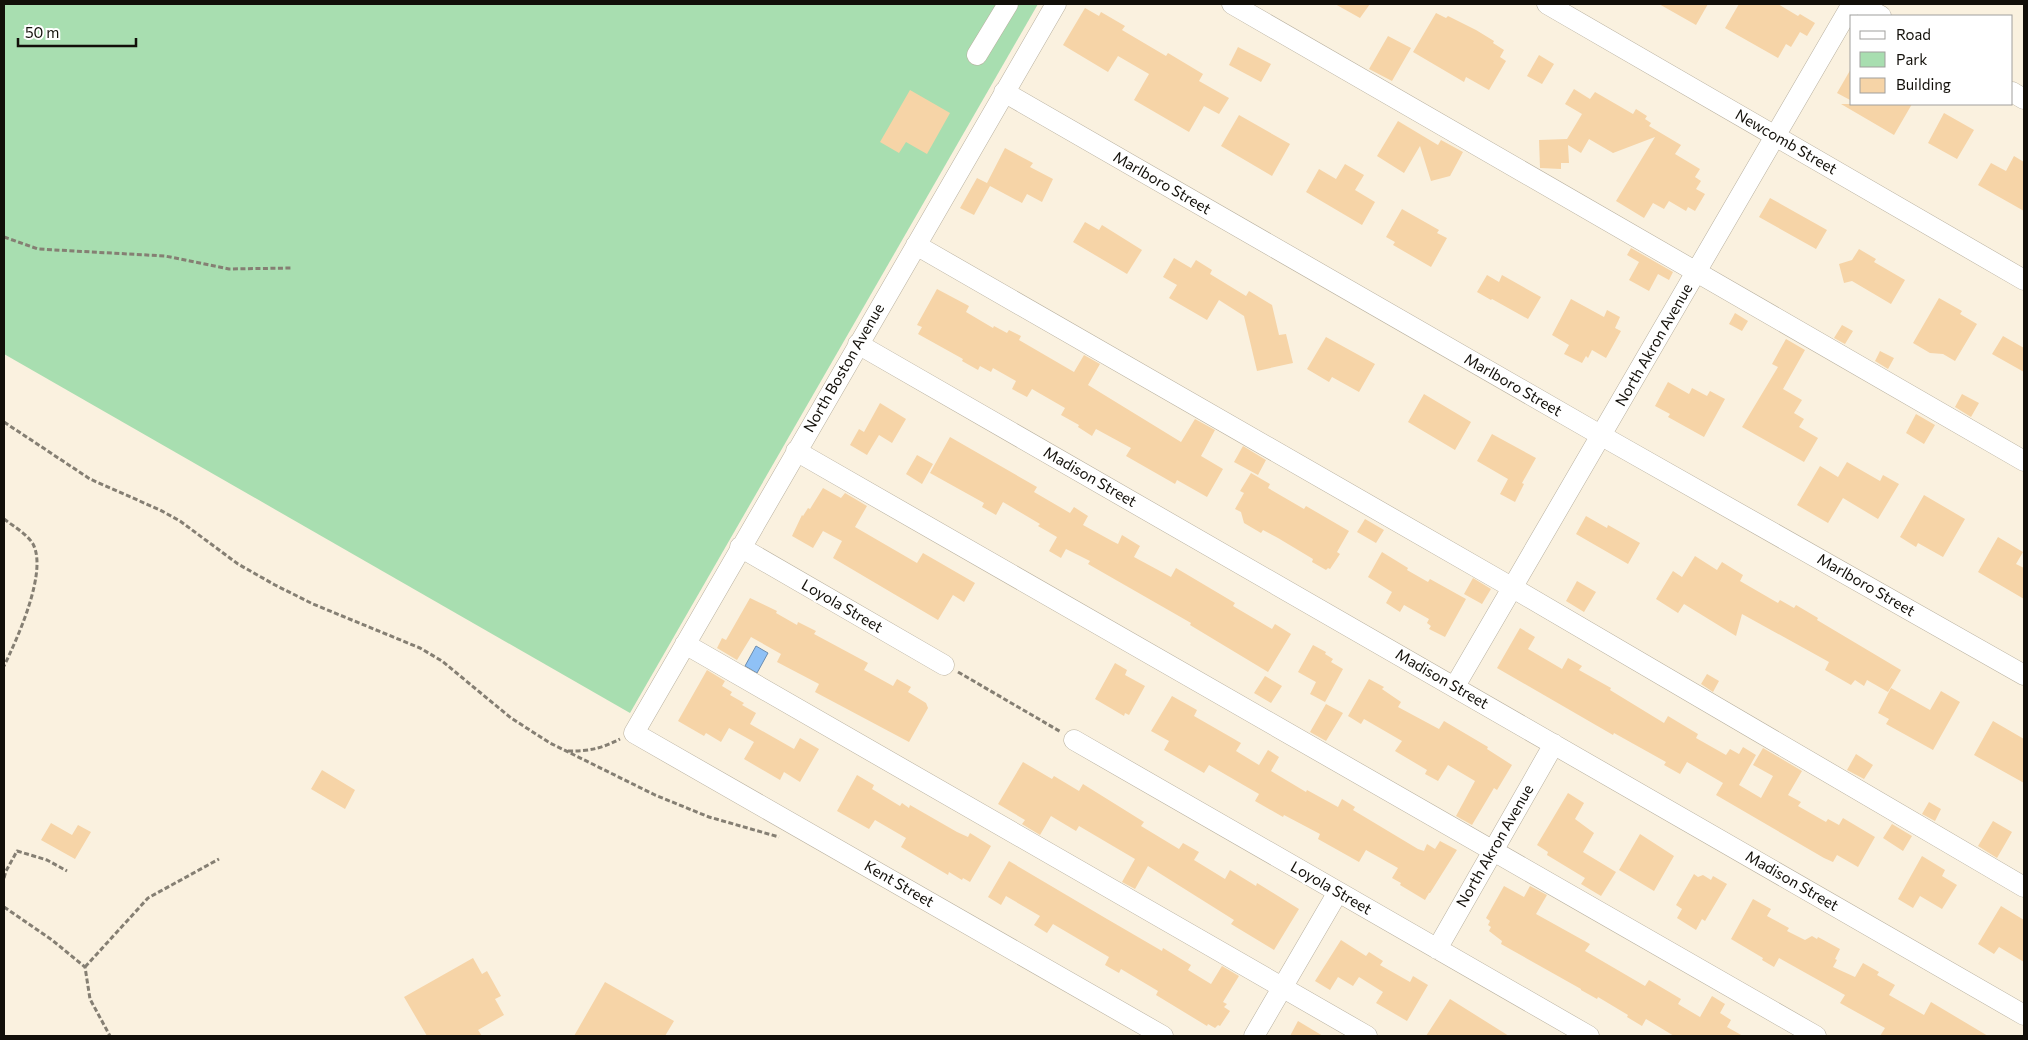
<svg xmlns="http://www.w3.org/2000/svg" width="2028" height="1040" viewBox="0 0 2028 1040" font-family="Commissioner,sans-serif">
  <rect width="100%" height="100%" fill="#faf1df"/>
  <path fill="#a8deb0" d="M4 4H1038L630 713 4 354Z"/>
  <path fill="#8fc1f6" stroke="#6a8caf" d="M756 646 768 653 757 673 745 666Z"/>
  <path fill="#f6d4a7" d="M1335 4H1370L1360 18Z
    M1659 4H1708L1696 25Z
    M1739 4H1778L1798 16 1800 14 1815 23 1807 36 1800 32 1791 47 1786 44 1778 58 1725 28Z
    M1085 8 1099 16 1101 12 1125 26 1122 30 1166 56 1168 53 1203 74 1199 81 1229 98 1219 114 1204 106 1189 132 1134 100 1149 74 1118 56 1108 72 1063 45Z
    M1436 13 1446 18 1448 16 1476 30 1494 41 1493 43 1504 50 1500 57 1506 61 1489 90 1466 77 1464 82 1413 52Z
    M1388 36 1411 48 1392 81 1369 69Z
    M1238 47 1271 64 1261 82 1229 65Z
    M1539 55 1554 64 1542 84 1527 76Z
    M1852 67V101L1837 93Z
    M1574 89 1590 99 1595 92 1633 114 1636 109 1647 116 1645 119 1651 123 1649 126 1681 145 1675 154 1700 169 1695 177 1701 181 1696 189 1705 194 1695 211 1688 207 1686 211 1669 201 1664 209 1653 203 1644 218 1616 201 1655 137 1613 153 1589 139 1581 153 1568 145 1569 163H1561V169L1540 168 1539 140 1567 139 1582 114 1565 104Z
    M910 90 950 113 927 154 906 142 899 153 880 142Z
    M1841 104H1912L1894 135Z
    M1944 113 1974 130 1957 159 1928 143Z
    M1239 115 1290 144 1272 176 1221 146Z
    M1398 121 1438 145 1441 140 1463 152 1450 176 1431 181 1420 146 1404 173 1377 156Z
    M1005 148 1033 163 1030 167 1053 179 1042 202 1027 194 1022 203 990 186 974 215 960 208 977 178 987 183Z
    M2014 156 2024 162V211L1978 185 1991 163 2006 171Z
    M1345 164 1364 175 1355 190 1375 202 1362 225 1306 192 1319 169 1336 179Z
    M1770 198 1827 230 1816 249 1759 217Z
    M1402 209 1439 230 1437 233 1447 238 1431 267 1393 245 1395 242 1386 237Z
    M1085 222 1099 230 1102 225 1142 250 1127 274 1073 242Z
    M1631 248 1673 272 1669 280 1658 274 1649 291 1629 280 1639 262 1627 255Z
    M1859 249 1876 259 1874 262 1905 280 1891 304 1852 281 1844 283 1839 264 1852 260Z
    M1174 258 1191 268 1196 260 1212 270 1210 274 1246 296 1249 291 1272 305 1279 335 1286 334 1293 363 1257 371 1244 316 1219 300 1207 320 1169 298 1177 285 1163 277Z
    M1487 275 1499 282 1502 275 1541 297 1528 319 1492 299 1491 300 1477 292Z
    M937 289 969 306 966 312 993 328 994 326 1007 333 1009 330 1021 336 1019 340 1074 372 1084 355 1100 364 1088 385 1181 442 1195 419 1215 430 1201 456 1223 469 1207 497 1177 480 1175 484 1126 456 1131 448 1096 429 1092 436 1078 427 1079 425 1061 415 1065 408 1032 389 1027 397 1012 389 1016 381 993 368 991 372 980 366 978 370 962 361 963 359 918 334 922 327 917 325Z
    M1939 298 1962 311 1960 314 1977 324 1955 361 1943 354 1930 353 1913 343Z
    M1571 299 1604 317 1607 310 1620 317 1615 328 1621 331 1606 358 1592 350 1588 358 1586 356 1582 363 1564 354 1569 345 1552 335Z
    M1735 313 1748 321 1742 331 1729 324Z
    M1842 325 1853 331 1845 344 1834 338Z
    M2003 336 2024 348V372L1992 354Z
    M1326 337 1375 364 1359 392 1332 377 1329 382 1307 369Z
    M1786 339 1805 350 1783 389 1802 400 1794 413 1804 419 1799 427 1818 438 1804 462 1742 427 1778 367 1772 364Z
    M1880 351 1894 358 1888 369 1875 361Z
    M1668 382 1689 394 1692 388 1707 396 1710 391 1725 399 1704 437 1668 417 1670 414 1655 406Z
    M1424 394 1471 422 1455 450 1408 422Z
    M1962 394 1979 403 1971 417 1955 407Z
    M880 403 906 419 892 443 879 435 867 455 850 445 859 429 864 432Z
    M1916 414 1935 425 1924 444 1906 433Z
    M1492 434 1536 458 1522 483 1524 484 1515 502 1500 494 1508 479 1477 461Z
    M950 437 1037 487 1034 492 1070 513 1074 507 1088 516 1083 525 1112 541 1118 544 1122 535 1140 546 1134 557 1171 577 1176 568 1235 603 1233 606 1272 629 1275 624 1291 634 1268 672 1190 625 1191 623 1088 564 1090 561 1066 549 1061 558 1049 551 1057 537 1038 526 1040 524 1003 502 996 515 982 507 984 503 930 473Z
    M1243 446 1266 460 1258 475 1234 462Z
    M917 455 933 464 922 484 906 474Z
    M1847 462 1880 481 1883 475 1899 484 1878 519 1843 498 1828 523 1797 505 1820 466 1838 477Z
    M1251 473 1270 484 1268 488 1304 509 1306 506 1349 531 1337 552 1340 554 1330 569 1328 568 1326 570 1312 562 1313 559 1278 538 1263 530 1261 533 1244 523 1241 512 1235 509 1244 493 1240 491Z
    M823 488 841 498 845 493 867 506 855 527 917 563 923 553 975 583 964 602 953 595 938 620 833 558 842 541 823 531 813 548 792 536 802 515 803 516 808 508 810 509Z
    M1924 495 1965 519 1943 557 1918 543 1916 547 1900 537Z
    M1586 516 1607 528 1608 525 1640 543 1628 564 1576 534Z
    M1365 519 1384 530 1376 543 1357 532Z
    M1998 537 2023 552 2016 564 2024 568V599L1978 572Z
    M1382 552 1408 568 1407 570 1428 582 1430 579 1466 599 1445 637 1429 629 1431 626 1427 623 1429 619 1404 605 1400 612 1386 603 1392 592 1368 577Z
    M1695 556 1717 570 1722 562 1743 575 1740 581 1778 603 1780 600 1794 608 1796 605 1818 618 1817 620 1901 670 1888 692 1867 680 1864 686 1855 680 1851 685 1825 670 1829 662 1742 614 1736 636 1684 604 1678 613 1656 599 1673 571 1682 577Z
    M1473 578 1491 589 1482 604 1464 594Z
    M1577 581 1596 592 1584 612 1566 601Z
    M750 598 777 611 776 613 797 625 798 622 816 631 814 634 868 663 864 670 893 686 897 679 911 687 908 692 926 703 928 708 909 742 815 692 819 684 777 662 781 654 751 637 737 660 717 648 722 638 726 640Z
    M1520 628 1535 637 1528 649 1562 669 1568 658 1582 666 1579 670 1611 688 1610 690 1664 723 1668 716 1698 734 1696 738 1726 755 1730 749 1739 754 1743 747 1756 755 1739 785 1761 798 1773 776 1753 765 1763 748 1802 771 1788 795 1801 802 1798 806 1826 822 1828 819 1839 825 1843 818 1875 837 1858 867 1837 855 1833 862 1824 858 1716 795 1723 783 1687 762 1680 774 1664 765 1666 762 1614 733 1613 735 1497 668Z
    M1313 645 1326 652 1325 654 1333 659 1331 662 1343 669 1325 702 1310 694 1316 682 1298 672Z
    M1115 663 1127 670 1125 675 1145 686 1129 715 1125 713 1124 716 1095 699Z
    M707 670 725 681 722 686 732 692 730 695 744 703 742 705 756 713 750 724 794 749 800 738 819 749 800 782 784 772 780 780 744 759 754 742 729 728 721 742 706 733 704 736 678 721Z
    M1707 674 1719 681 1713 692 1701 684Z
    M1265 676 1282 686 1271 703 1254 693Z
    M1369 679 1384 687 1382 689 1401 702 1398 707 1439 729 1444 721 1488 747 1487 749 1512 765 1497 790 1494 788 1472 825 1456 816 1475 781 1448 765 1438 781 1425 774 1427 770 1395 751 1402 741 1364 719 1361 724 1348 716Z
    M1891 688 1930 710 1941 691 1960 702 1933 750 1886 724 1889 719 1878 713Z
    M1172 696 1197 710 1194 716 1241 743 1236 751 1259 765 1268 750 1279 757 1271 771 1306 792 1307 790 1338 807 1342 799 1355 807 1353 810 1418 849 1424 851 1427 844 1435 849 1440 841 1457 850 1430 893H1429L1425 900 1400 885 1401 883 1392 878 1398 868 1366 850 1359 862 1318 839 1320 834 1284 815 1283 817 1255 801 1259 794 1209 765 1204 773 1164 750 1169 741 1151 731Z
    M1326 704 1343 713 1326 741 1310 732Z
    M1993 721 2024 739V783L1974 755Z
    M1856 754 1873 765 1864 779 1847 770Z
    M1023 762 1052 779 1054 776 1079 791 1083 784 1144 822 1141 826 1179 849 1183 843 1199 852 1194 860 1225 879 1230 870 1256 886 1257 883 1299 909 1274 950 1231 924 1234 920 1148 866 1135 889 1122 882 1135 859 1079 826 1076 831 1051 816 1040 835 1022 824 1025 820 998 804Z
    M322 770 355 790 345 809 311 789Z
    M857 775 874 785 872 789 900 806 902 803 909 808 910 805 957 832 968 837 970 833 991 846 970 882 963 878 962 880 949 872 948 875 901 847 906 838 875 820 869 829 837 811Z
    M1568 793 1584 803 1575 819 1594 833 1583 852 1616 872 1601 896 1581 884 1585 878 1547 855 1548 852 1537 845Z
    M1929 802 1941 809 1935 821 1922 814Z
    M1993 821 2012 832 1997 858 1978 846Z
    M51 823 72 835 78 825 91 832 75 859 41 840Z
    M1892 824 1912 836 1903 851 1883 838Z
    M1640 834 1674 856 1654 891 1619 870Z
    M1922 856 1945 870 1942 876 1957 885 1942 909 1920 896 1913 908 1898 899Z
    M1009 861 1107 919 1162 951 1163 948 1191 965 1188 970 1211 984 1222 966 1239 976 1223 1002 1227 1004 1224 1007 1230 1011 1220 1026 1218 1025 1215 1028 1208 1024 1207 1026 1156 995 1158 991 1121 969 1119 973 1105 965 1109 957 1053 924 1047 933 1034 925 1040 916 1006 896 1001 905 988 897Z
    M1694 874 1698 877 1703 875 1711 880 1713 876 1727 884 1705 921 1702 919 1696 930 1677 918 1682 909 1676 905Z
    M1504 886 1524 897 1530 886 1547 895 1536 914 1590 944 1585 951 1645 986 1649 980 1681 999 1678 1004 1700 1017 1712 996 1725 1004 1720 1013 1731 1020 1727 1027 1743 1036H1674L1646 1019 1642 1026 1627 1017 1628 1015 1598 997 1597 999 1581 990V989L1501 944 1502 941 1489 931 1491 927 1488 925 1490 921 1486 918Z
    M1753 899 1771 909 1767 916 1789 928 1787 931 1805 940 1812 936 1817 939 1818 937 1840 949 1835 959 1837 960 1833 967 1855 977 1863 963 1879 972 1877 975 1895 985 1889 995 1924 1015 1931 1002 1988 1036H1880L1885 1028 1840 1003 1845 995 1779 958 1774 967 1762 960 1763 958 1731 939Z
    M2001 906 2024 920V962L1999 947 1994 954 1978 944Z
    M1341 940 1366 956 1369 952 1383 961 1380 965 1410 982 1413 976 1428 985 1407 1021 1376 1003 1383 992 1359 977 1353 986 1338 977 1330 990 1315 981Z
    M473 958 482 974 487 971 501 996 495 999 504 1015 478 1030 482 1036H427L404 997Z
    M605 982 674 1021 665 1036H574Z
    M1450 999 1509 1036H1426Z
    M1298 1021 1323 1036H1290Z"/>
  <g fill="none" stroke-linecap="round" stroke-linejoin="round">
    <defs>
      <path id="minor" d="M1056 4 634 733 1163 1036
        M1232 4 2024 461
        M1547 4 2024 280
        M1859 4 1881 16
        M977 55 1008 4
        M1004 92 1602 436 2024 675
        M2012 92 2024 99
        M916 245 1513 588 2024 887
        M858 344 2024 1015
        M796 451 1816 1036
        M740 547 944 665
        M685 644 1367 1036
        M1455 686 1852 4
        M1074 740 1589 1036
        M1437 949 1554 744
        M1254 1036 1338 892"/>
    </defs>
    <use href="#minor" stroke="#b8b09f" stroke-width="21"/>
    <path stroke="#857f73" stroke-width="3" stroke-dasharray="5 2.5" stroke-linecap="butt" d="M4 237 38 249 165 256 229 269 292 268
      M4 422 90 479 160 510 180 521 238 564 275 585 313 604 420 648 442 661 511 718 550 743 655 795 709 817 779 837
      M4 519C13 526 27 534 33 544 48 572 17 639 4 666
      M958 672 1061 732
      M568 751C590 751 600 749 620 739
      M4 878 6 871 17 851 47 860 67 871
      M4 907 52 940 85 967 90 999 110 1036
      M85 967 148 898 219 859"/>
    <use href="#minor" stroke="#fff" stroke-width="20"/>
  </g>
  <g text-anchor="middle" stroke-width="5" stroke-linejoin="round" paint-order="stroke">
    <g font-size="15" fill="#120f09" stroke="#fff">
      <text transform="translate(1786 142) rotate(30)" y="5">Newcomb Street</text>
      <text transform="translate(1162 183) rotate(30)" y="5">Marlboro Street</text>
      <text transform="translate(1654 345) rotate(-60)" y="5">North Akron Avenue</text>
      <text transform="translate(844 368) rotate(-60)" y="5">North Boston Avenue</text>
      <text transform="translate(1513 385) rotate(30)" y="5">Marlboro Street</text>
      <text transform="translate(1090 477) rotate(30)" y="5">Madison Street</text>
      <text transform="translate(1866 585) rotate(30)" y="5">Marlboro Street</text>
      <text transform="translate(842 606) rotate(30)" y="5">Loyola Street</text>
      <text transform="translate(1442 679) rotate(30)" y="5">Madison Street</text>
      <text transform="translate(1495 846) rotate(-60)" y="5">North Akron Avenue</text>
      <text transform="translate(1792 881) rotate(30)" y="5">Madison Street</text>
      <text transform="translate(899 884) rotate(30)" y="5">Kent Street</text>
      <text transform="translate(1331 888) rotate(30)" y="5">Loyola Street</text>
    </g>
  </g>
  <rect width="2028" height="1040" fill="none" stroke="#120f09" stroke-width="10"/>
  <rect x="1850" y="15" width="162" height="90" fill="#ffffff" stroke="#a09f9d"/>
  <rect x="1860" y="31" width="25" height="8" fill="#ffffff" stroke="#a09f9d"/>
  <text x="1896" y="40" font-size="15" fill="#120f09">Road</text>
  <rect x="1860" y="52" width="25" height="15" fill="#a8deb0" stroke="#a09f9d"/>
  <text x="1896" y="65" font-size="15" fill="#120f09">Park</text>
  <rect x="1860" y="78" width="25" height="15" fill="#f6d4a7" stroke="#a09f9d"/>
  <text x="1896" y="90" font-size="15" fill="#120f09">Building</text>
  <path d="M18 38v8h118v-8" fill="none" stroke="#120f09" stroke-width="2.5"/>
  <text x="25" y="38" font-size="15" fill="#120f09" stroke="#ffffff" stroke-width="4" paint-order="stroke">50 m</text>
</svg>
